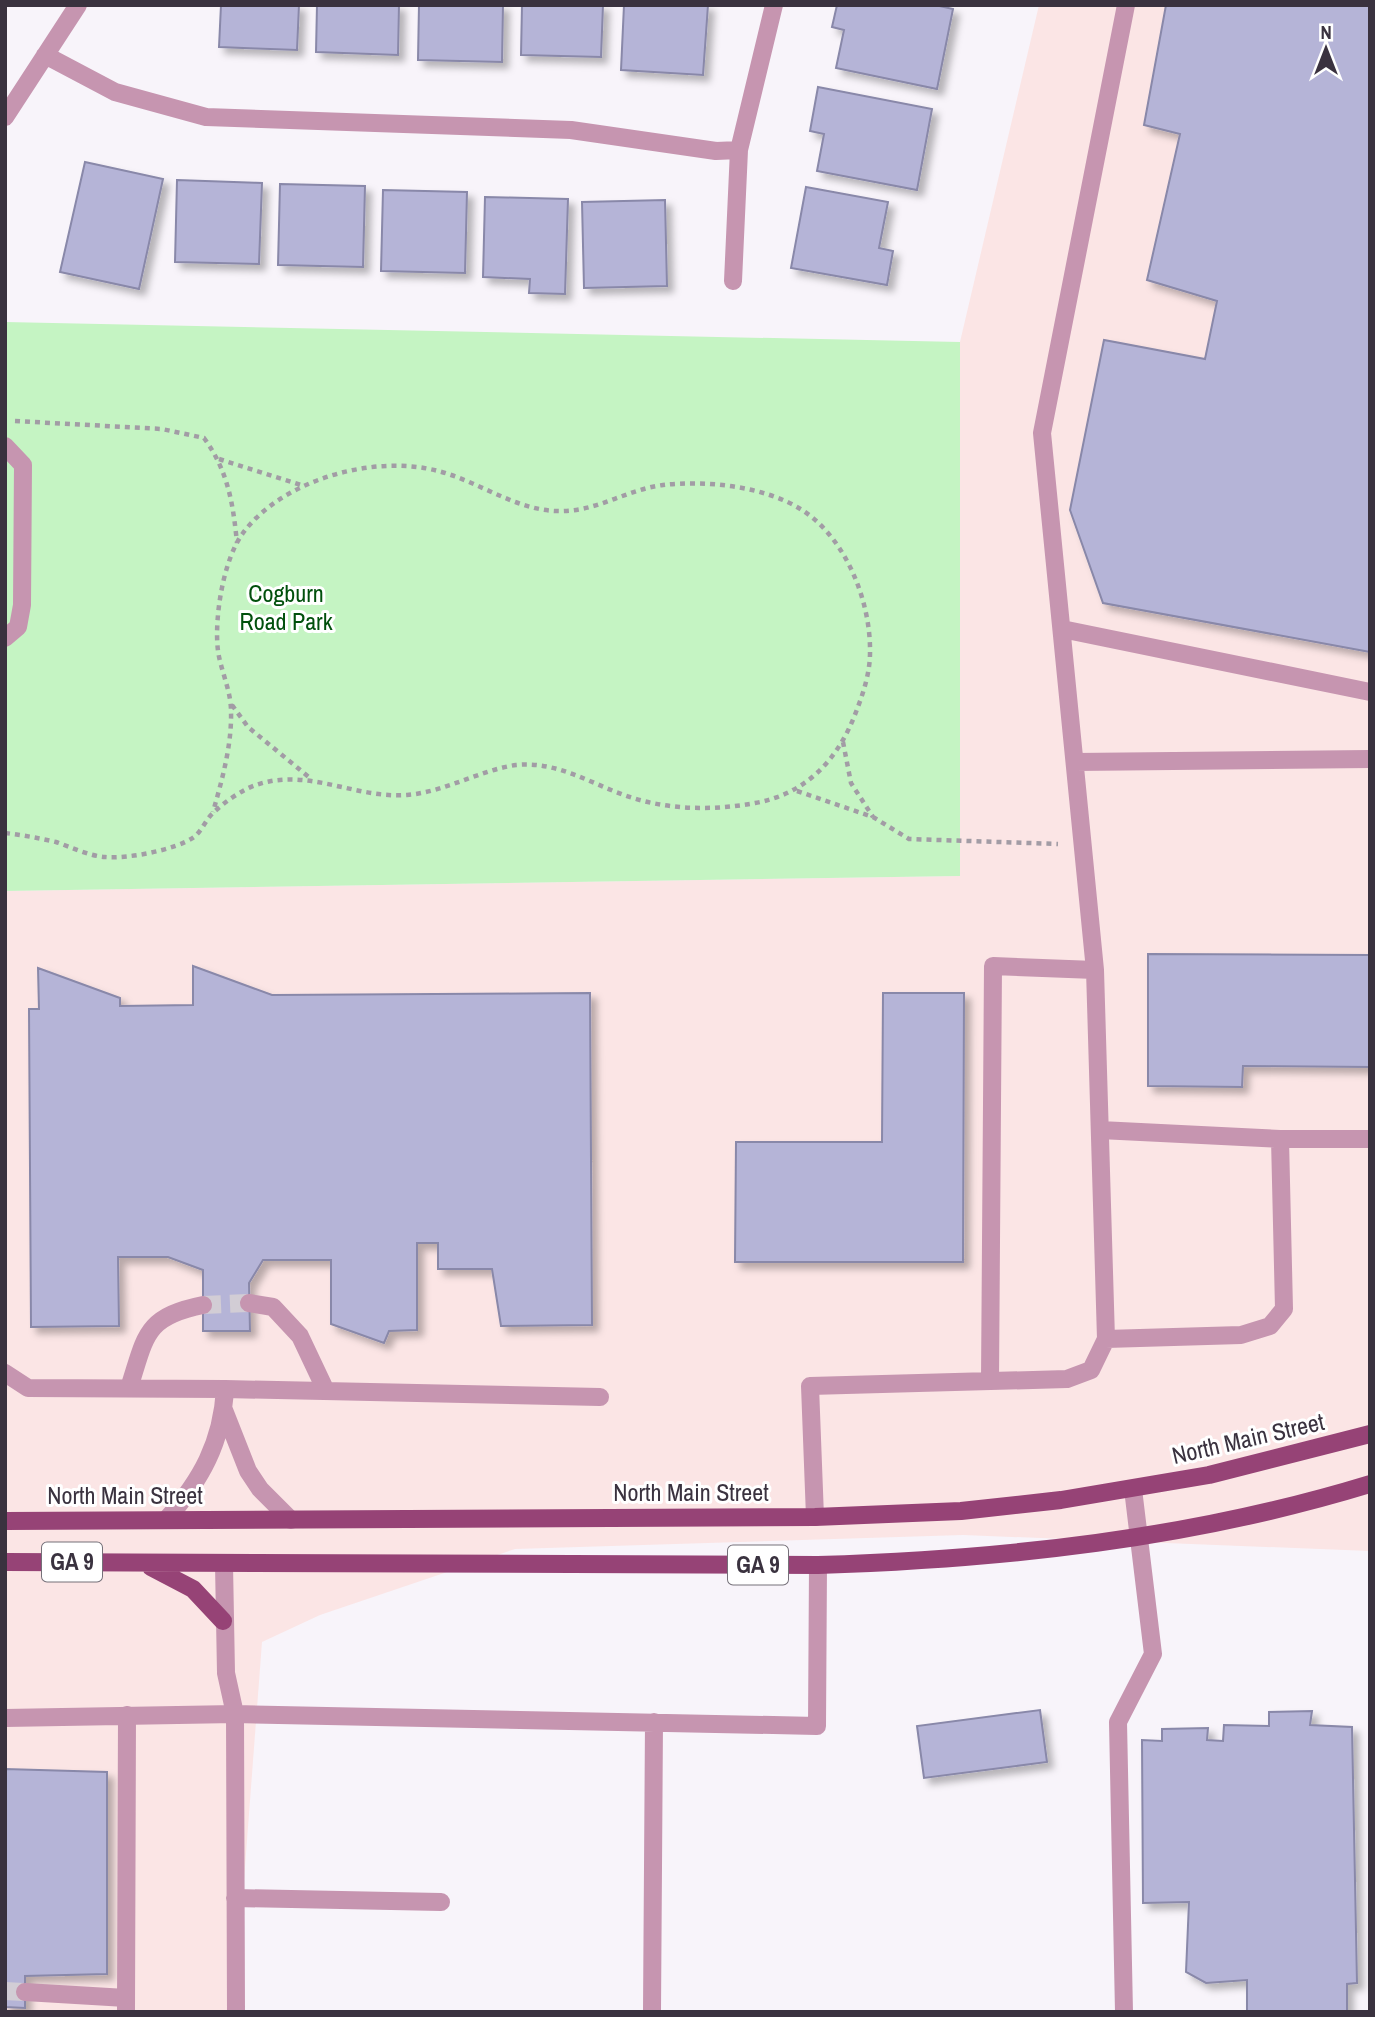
<svg xmlns="http://www.w3.org/2000/svg" width="1375" height="2017" viewBox="0 0 1375 2017" font-family="'Archivo Narrow',sans-serif">
  <defs>
    <filter id="shadow"><feDropShadow dx="6" dy="6" stdDeviation="3.5" flood-color="#0004"/></filter>
  </defs>
  <rect width="100%" height="100%" fill="#f8f4fa"/>
  <path fill="#fbe5e5" d="M1039 5H1370V1551L963 1535 515 1549 320 1615 262 1642 234 2012H5V891L960 876V342Z"/>
  <path fill="#c5f4c3" d="M5 322 960 342V876L5 891Z"/>
  <path fill="#b5b4d7" stroke="#8988a9" stroke-width="2" filter="url(#shadow)" d="M221 5H299L297 50 219 47Z
    M317 5H399L398 55 316 52Z
    M419 5H503L502 62 418 60Z
    M522 5H603L601 57 521 55Z
    M624 5H708L703 75 621 70Z
    M837 5H935L953 9 937 89 836 68 844 30 832 27Z
    M1166 5H1370V652L1103 603 1070 510 1104 340 1205 359 1217 301 1147 280 1180 134 1144 125Z
    M818 87 932 109 917 190 817 171 824 134 810 131Z
    M85 162 163 179 139 289 60 272Z
    M177 180 262 183 259 264 175 262Z
    M280 184 365 186 363 267 278 265Z
    M806 187 888 202 879 248 893 251 887 285 791 268Z
    M383 190 467 192 465 273 381 271Z
    M485 197 568 199 565 294 529 293 530 279 483 277Z
    M665 200 667 286 584 288 582 202Z
    M1148 954 1370 955V1067L1243 1066 1242 1087 1148 1086Z
    M193 966 272 995 590 993 592 1325 501 1326 492 1269H438V1243H417V1330L389 1331 384 1343 331 1324V1260H263L249 1283 250 1331H203V1270L168 1257H118L119 1326 31 1327 29 1009H39L38 968 120 998V1006L193 1005Z
    M883 993H964L963 1262H735L736 1142H882Z
    M1040 1710 1047 1762 924 1778 917 1726Z
    M1312 1711 1310 1725 1352 1727 1357 1983 1347 1984V2012H1247V1980L1206 1983 1186 1972 1189 1902 1143 1903 1142 1740 1162 1741V1729L1208 1728 1207 1740 1223 1741 1224 1725 1269 1726V1712Z
    M5 1769 107 1772V1974L25 1976V2008L5 2007Z"/>
  <g fill="none" stroke-linecap="round" stroke-linejoin="round">
    <path stroke="#d2cdd5" stroke-width="18" stroke-dasharray="18 9" stroke-linecap="butt" d="M203 1305 249 1303
      M5 1991 25 1992"/>
    <path stroke="#a29ca5" stroke-width="4.5" stroke-dasharray="5 5" stroke-linecap="butt" d="M15 421 162 429 204 438C228 471 233 503 237 543
      M219 459 304 486
      M232 705 248 727 310 778
      M843 742 851 783 873 817
      M797 791 873 817 909 839 1058 844
      M5 833C22 835 39 838 56 842 71 847 89 856 105 857 127 859 176 850 194 837 202 831 206 819 213 813 223 803 243 789 256 785 308 767 355 799 407 795 445 792 480 770 516 765 556 761 588 782 624 795 665 810 712 811 755 803 806 794 838 760 856 712 863 694 870 673 870 653 871 602 846 538 802 510 765 486 705 480 663 485 629 489 599 510 564 511 519 513 481 482 438 471 375 454 283 479 243 533 223 560 214 619 218 651 221 671 231 691 231 711 232 745 222 780 213 812"/>
    <path stroke="#c695b0" stroke-width="18" d="M45 55 115 92 206 117 571 130 716 151 739 150 774 5
      M5 117 78 5
      M733 281 739 150
      M5 446 23 465 22 605 18 627 5 638
      M1062 629 1370 692
      M1075 762 1370 759
      M1100 1130 1280 1139H1370
      M249 1303 273 1307 300 1336 326 1391
      M1106 1339 1241 1335 1270 1326 1284 1309 1280 1139
      M5 1373 28 1388 225 1389
      M990 1381 993 966 1095 970
      M129 1388C146 1336 144 1317 203 1305
      M224 1410 248 1471 260 1489 291 1520
      M815 1517 810 1386 1067 1379 1091 1370 1106 1339 1095 970 1042 433 1126 5
      M166 1520C201 1480 222 1443 225 1389L600 1397
      M224 1564 226 1673 235 1714 236 2012
      M5 1718 235 1714 817 1726 818 1565
      M235 1898 441 1902
      M25 1992 126 1998
      M126 2012 127 1715
      M652 2012 654 1722
      M1124 2012 1118 1722 1153 1654 1133 1489"/>
    <path stroke="#964376" stroke-width="18" d="M5 1521 815 1517 961 1511 1061 1500 1209 1475 1370 1434
      M5 1562 818 1565C1005 1559 1190 1539 1370 1484
      M151 1567 193 1589 223 1621"/>
  </g>
  <g text-anchor="middle" stroke-width="6" stroke-linejoin="round" paint-order="stroke">
    <g fill="#fff" stroke="#757079" stroke-width="2">
      <rect x="42" y="1542.5" width="60" height="39" rx="5"/>
      <rect x="728" y="1545.5" width="60" height="39" rx="5"/>
    </g>
    <g font-size="23" font-weight="bold" fill="#3a323f">
      <text x="72" y="1570">GA 9</text>
      <text x="758" y="1573">GA 9</text>
    </g>
    <g font-size="24" fill="#01500c" stroke="#fff">
      <text x="286" y="602">Cogburn<tspan x="286" dy="28">Road Park</tspan></text>
    </g>
    <g font-size="24" fill="#3a323f" stroke="#fff">
      <text transform="translate(1248 1439) rotate(-13)" y="8">North Main Street</text>
      <text x="691" y="1501">North Main Street</text>
      <text x="125" y="1504">North Main Street</text>
    </g>
  </g>
  <rect width="1375" height="2017" fill="none" stroke="#3a323f" stroke-width="14"/>
  <g transform="translate(1326 49)" stroke="#ffffff" stroke-width="5" paint-order="stroke">
  <path d="M0-5L12 26L0 18L-12 26Z" fill="#3a323f"/>
  <text y="-10" font-size="19" font-weight="bold" text-anchor="middle" fill="#3a323f">N</text>
  </g>
</svg>
